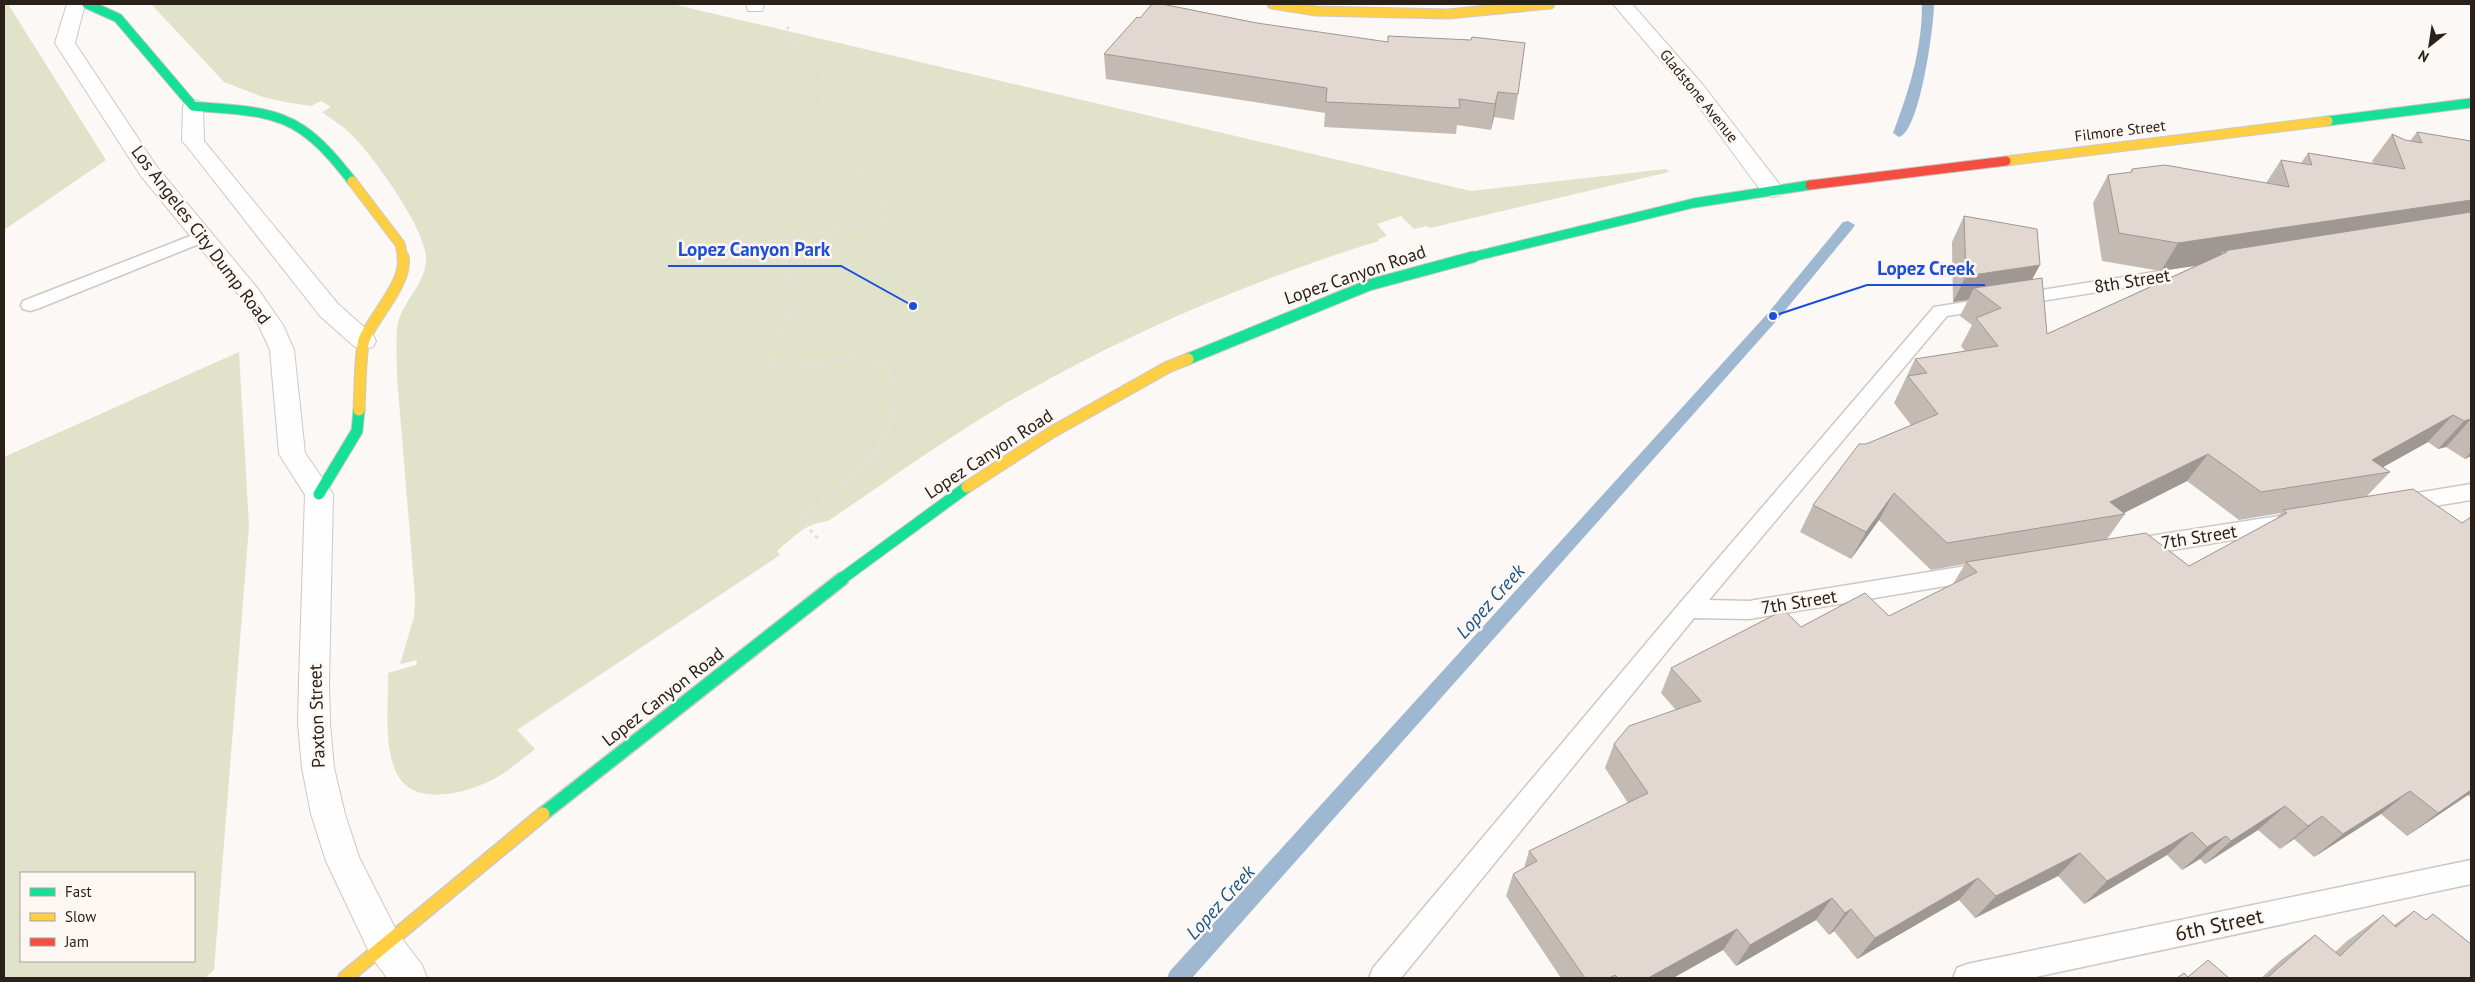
<svg xmlns="http://www.w3.org/2000/svg" width="2475" height="982" viewBox="0 0 2475 982" font-family="'PT Sans',sans-serif">
  <rect width="100%" height="100%" fill="#fbf8f5"/>
  <path fill="#e0e3ca" fill-rule="evenodd" d="M4 4H8L106 160 4 230Z
    M151 4H672L1471 191 1666 169 1669 172 1430 228 1427 226 1414 229 1401 216 1377 224 1387 236 1378 239 1379 241C1246 282 1118 337 998 408 940 443 884 483 828 521 804 524 795 536 777 551L780 555 517 730 535 749C520 761 505 774 488 782 461 794 412 807 396 772 383 742 389 704 388 673L416 665 417 660 400 664 414 617 415 598C411 544 406 490 402 436 399 401 395 365 397 330 398 304 428 284 426 257 425 228 373 156 352 135 344 126 332 120 322 112L331 107 321 101 311 106 285 102 263 97 224 82Z
    M239 352 249 526 214 970 205 978H4V457ZM194 873V961H21V873Z"/>
  <g fill="none" stroke-linecap="round" stroke-linejoin="round">
    <path fill="#9eb8d2" fill-rule="evenodd" d="M1922 4H1934C1934 25 1920 132 1899 137L1893 133C1909 91 1922 50 1922 4Z
      M1848 221 1855 225 1853 228 1778 319 1192 978H1167L1170 971 1768 313 1843 222Z"/>
    <defs>
      <path id="lane" d="M203 231 209 232 212 236 209 240 37 309 30 311 23 309 21 305 23 301Z
        M2205 264 2211 266 2214 270 2211 274 1947 316 1709 600 1749 601 1985 563 1993 566 1996 572 1993 578 1749 619 1694 618 1401 978H1369L1373 968 1680 603 1934 307Z
        M2471 484V500L2398 512 2390 510 2387 504 2390 498 2398 496Z
        M2291 514 2299 516 2302 522 2299 528 2291 530 2131 557 2123 554 2120 548 2123 542 2131 539Z
        M2471 860V884L2031 978H1953L1957 968 1967 964Z"/>
      <path id="street" d="M67 4H85L75 43 157 167 258 289 283 325 294 350 305 453 333 494 329 682 330 724 334 768 345 814 359 857 397 932 422 965 427 978H387L371 956 326 861 311 814 302 768 298 724 299 682 305 495 279 454 270 350 259 326 242 299 141 176 55 43Z
        M746 4H764L762 11H748Z
        M1613 4H1632L1703 85 1780 185 1783 190 1780 195 1772 197 1764 195 1689 93Z
        M193 100 200 102 203 106 204 141 338 304 373 335 376 341 373 347 364 349 355 347 320 316 186 145 182 141 183 106 186 102Z"/>
      <path id="fast-far2" d="M87 4 118 18 193 106C229 110 270 108 301 129 321 142 337 162 352 181
        M2328 121 2471 103
        M1468 258 1694 203 1810 185"/>
      <path id="fast-far1" d="M1188 359 1369 285 1473 257
        M319 494 357 431 359 410
        M840 580 967 487"/>
      <path id="fast" d="M543 814 842 579"/>
      <path id="slow-far2" d="M1272 4 1316 11 1448 14 1550 4
        M2006 161 2328 121
        M352 181 400 244 403 258"/>
      <path id="slow-far1" d="M359 410C360 394 360 353 364 340 373 317 408 282 403 257
        M967 487 1052 432 1168 367 1188 359"/>
      <path id="slow" d="M345 978 543 814"/>
      <path id="jam" d="M1810 185 2006 161"/>
    </defs>
    <use href="#lane" stroke="#cec8c3" stroke-width="3"/>
    <use href="#street" stroke="#cec8c3" stroke-width="2"/>
    <use href="#fast-far2" stroke="#cec8c3" stroke-width="11"/>
    <use href="#fast-far1" stroke="#cec8c3" stroke-width="13"/>
    <use href="#fast" stroke="#cec8c3" stroke-width="16"/>
    <use href="#slow-far2" stroke="#cec8c3" stroke-width="11"/>
    <use href="#slow-far1" stroke="#cec8c3" stroke-width="13"/>
    <use href="#slow" stroke="#cec8c3" stroke-width="16"/>
    <use href="#jam" stroke="#cec8c3" stroke-width="11"/>
    <path stroke="#e2e0e0" stroke-width="2.5" stroke-dasharray="3 3" stroke-linecap="butt" d="M785 258 779 241 884 220 893 215 814 114 825 99C825 56 808 61 787 35L788 26"/>
    <path stroke="#e2e0e0" stroke-width="3" stroke-dasharray="4 4" stroke-linecap="butt" d="M784 257C790 274 796 293 791 311 785 331 767 342 773 365 804 375 832 354 863 359 881 362 895 370 896 389 898 427 873 461 845 484 831 495 816 504 804 518L806 525 818 539"/>
    <use href="#lane" fill="#fefefe" fill-rule="evenodd"/>
    <use href="#street" fill="#fefefe" fill-rule="evenodd"/>
    <use href="#fast-far2" stroke="#16e098" stroke-width="9"/>
    <use href="#fast-far1" stroke="#16e098" stroke-width="11"/>
    <use href="#fast" stroke="#16e098" stroke-width="13"/>
    <use href="#slow-far2" stroke="#ffcf43" stroke-width="9"/>
    <use href="#slow-far1" stroke="#ffcf43" stroke-width="11"/>
    <use href="#slow" stroke="#ffcf43" stroke-width="13"/>
    <use href="#jam" stroke="#f24e42" stroke-width="9"/>
  </g>
  <path fill="#c3bab4" fill-rule="evenodd" d="M1137 17 1518 94 1514 120 1494 117 1491 130 1457 125 1456 134 1324 127 1325 113 1106 79 1104 54Z
    M2417 132 2471 141V456L2465 459 2446 447 2438 449 2428 442 2383 467 2390 472 2366 497 2462 523 2471 517V798L2468 795 2407 836 2381 814 2314 857 2294 839 2280 849 2258 830 2205 864 2200 859 2182 870 2167 855 2084 904 2058 876 1975 918 1959 900 1857 959 1834 931 1829 935 1816 920 1736 966 1723 950 1673 978H1561L1506 896 1513 874 1524 868 1529 851 1628 803 1605 768 1614 744 1676 710 1661 693 1671 668 1801 627 1889 616 1953 584 1965 564 1931 570 1879 520 1851 559 1800 532 1813 505 1866 444 1911 425 1894 403 1915 359 1965 351 1961 346 1972 325 1960 316 1968 300 1953 302 1952 242 1964 216 2032 280 2047 334 2197 265 2161 271 2102 261 2093 203 2108 175 2130 173 2132 169 2266 183 2281 160 2301 163 2308 153 2373 163 2372 161 2392 134 2405 140 2410 141ZM2187 481 2239 520 2281 513 2275 520 2189 566 2107 539 2125 514 2124 513Z
    M2414 911 2425 920 2433 914 2471 978H2261L2281 960 2315 935 2335 952 2347 941 2383 915 2394 925Z"/>
  <path fill="#9f9792" d="M1498 92 1494 117 1491 130 1495 104Z
    M2471 200V224L2227 252 2223 251 2215 263 2161 271 2178 243Z
    M2040 265 2026 291 1974 288 1968 300 1953 302 1966 276Z
    M2453 415 2428 442 2369 475 2372 460Z
    M2471 419 2446 447 2438 449 2464 421Z
    M2471 452V456L2465 459Z
    M2208 454 2187 481 2120 515 2110 502Z
    M1894 493 1879 520 1851 559 1866 532Z
    M2471 790V793L2468 795 2407 836 2438 813Z
    M2410 791 2381 814 2314 857 2343 834Z
    M2285 806 2258 830 2205 864 2231 841Z
    M2322 816 2294 839 2280 849 2308 826Z
    M2192 832 2167 855 2084 904 2107 881Z
    M2226 836 2200 859 2182 870 2207 847Z
    M2080 853 2058 876 1975 918 1996 896Z
    M1978 878 1959 900 1857 959 1875 938Z
    M1832 898 1816 920 1736 966 1750 945Z
    M1851 909 1834 931 1829 935 1845 913Z
    M1737 929 1723 950 1673 978H1648Z"/>
  <path fill="#e3d8d1" stroke="#9f9792" d="M1152 4H1162L1257 23 1388 42V36L1471 40 1472 37 1525 43 1518 94 1498 92 1495 104 1459 99 1460 108 1326 102 1327 88 1104 54 1137 17 1140 18Z
    M2417 132 2471 141V200L2178 243 2119 233 2108 175 2132 172V169L2165 165 2289 187 2281 160 2312 165 2308 153 2405 169 2392 134 2405 140 2422 143Z
    M2471 212V419L2464 421 2453 415 2372 460 2390 472 2261 492 2208 454 2110 502 2125 514 1947 543 1894 493 1866 532 1813 505 1859 444H1866L1938 414 1908 376 1927 373 1915 359 1998 346 1976 318 2001 308 1974 288 2042 278 2047 334 2227 252 2223 251Z
    M1964 216 2037 229 2040 265 1966 276Z
    M2413 489 2462 523 2471 517V790L2438 813 2410 791 2343 834 2322 816 2308 826 2285 806 2231 841 2226 836 2207 847 2192 832 2107 881 2080 853 1996 896 1978 878 1875 938 1851 909 1845 913 1832 898 1750 945 1737 929 1648 978H1618L1615 975 1609 978H1585L1513 874 1537 861 1529 851 1648 793 1614 744 1629 726 1701 701 1671 668 1784 610 1801 627 1865 593 1889 616 1977 572 1966 562 2146 533 2189 566 2287 513 2283 510Z
    M2414 911 2426 920 2433 914 2471 944V978H2267L2315 935 2340 956 2383 915 2396 927Z
    M2208 960 2229 978H2177L2184 973 2188 977Z"/>
  <g text-anchor="middle" stroke-width="5" stroke-linejoin="round" paint-order="stroke">
    <g font-size="15" fill="#2b211b" stroke="#fdf7f3">
      <text transform="translate(1699 96) rotate(51)" y="5">Gladstone Avenue</text>
      <text transform="translate(2120 131) rotate(-7)" y="5">Filmore Street</text>
    </g>
    <g font-size="18" fill="#2b211b" stroke="#fdf7f3">
      <text transform="translate(201 235) rotate(53)" y="6">Los Angeles City Dump Road</text>
      <text transform="translate(1355 275) rotate(-19)" y="6">Lopez Canyon Road</text>
      <text transform="translate(2132 281) rotate(-9)" y="6">8th Street</text>
      <text transform="translate(989 454) rotate(-33)" y="6">Lopez Canyon Road</text>
      <text transform="translate(2199 537) rotate(-9)" y="6">7th Street</text>
      <text transform="translate(1799 602) rotate(-9)" y="6">7th Street</text>
      <text transform="translate(663 697) rotate(-38)" y="6">Lopez Canyon Road</text>
      <text transform="translate(317 716) rotate(-92)" y="6">Paxton Street</text>
    </g>
    <g font-size="19" font-style="italic" fill="#185484" stroke="#fdf7f3">
      <text transform="translate(1490 601) rotate(-48)" y="7">Lopez Creek</text>
      <text transform="translate(1220 902) rotate(-48)" y="7">Lopez Creek</text>
    </g>
    <g font-size="21" fill="#2b211b" stroke="#fdf7f3">
      <text transform="translate(2219 925) rotate(-12)" y="7">6th Street</text>
    </g>
  </g>
  <path fill="none" stroke="#1d4ed8" stroke-width="2" d="M913 306L841 266H668M1773 316L1867 285H1985"/>
  <g fill="#1d4ed8" stroke="#fdf7f3" stroke-width="2">
    <circle cx="913" cy="306" r="5"/>
    <circle cx="1773" cy="316" r="5"/>
  </g>
  <g font-size="19" text-anchor="middle" font-weight="bold" fill="#1d4ed8" stroke="#fdf7f3" stroke-width="5" stroke-linejoin="round" paint-order="stroke">
    <text x="754" y="256">Lopez Canyon Park</text>
    <text x="1926" y="275">Lopez Creek</text>
  </g>
  <rect width="2475" height="982" fill="none" stroke="#2b211b" stroke-width="10"/>
  <rect x="20" y="872" width="175" height="90" fill="#fdf7f3" stroke="#a9a19d"/>
  <rect x="30" y="888" width="25" height="8" fill="#16e098" stroke="#a9a19d"/>
  <text x="65" y="897" font-size="15" fill="#2b211b">Fast</text>
  <rect x="30" y="913" width="25" height="8" fill="#ffcf43" stroke="#a9a19d"/>
  <text x="65" y="922" font-size="15" fill="#2b211b">Slow</text>
  <rect x="30" y="938" width="25" height="8" fill="#f24e42" stroke="#a9a19d"/>
  <text x="65" y="947" font-size="15" fill="#2b211b">Jam</text>
  <g transform="translate(2430 45) rotate(210)" stroke="#fdf7f3" stroke-width="4" paint-order="stroke">
  <path d="M0-4L9 19L0 12L-9 19Z" fill="#2b211b"/>
  <text y="-8" font-size="14" font-weight="bold" text-anchor="middle" fill="#2b211b">N</text>
  </g>
</svg>
